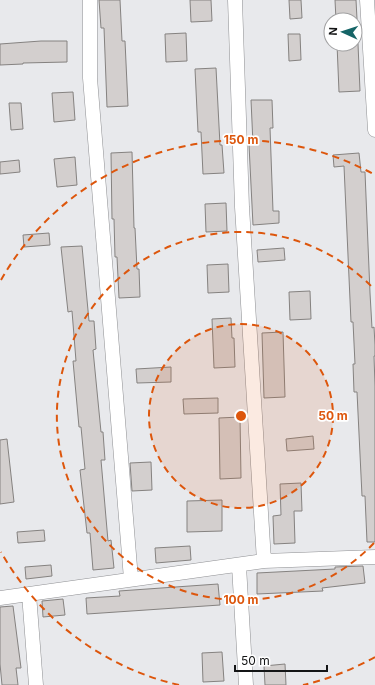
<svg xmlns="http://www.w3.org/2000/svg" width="375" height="685" viewBox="0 0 375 685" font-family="Inter,sans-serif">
  <rect width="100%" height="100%" fill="#e8e9ec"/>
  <path fill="#d3cfce" stroke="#858280" d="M99 0H120L122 41H125L128 106 107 107 104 28H101Z
    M190 0H211L212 21 191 22Z
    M289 0H301L302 18 290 19Z
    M335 0H356L357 19 336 20Z
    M186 33 187 61 166 62 165 34Z
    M288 34H300L301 60 289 61Z
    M41 41H67V62L23 63V64L0 65V44Z
    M337 44H358L360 91 339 92Z
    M216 68 220 145H222L224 173 203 174 201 132H198L195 69Z
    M73 92 75 120 54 122 52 93Z
    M251 100H272L273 128H270L273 211H279V223L253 225 249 145 253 144Z
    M9 103H21L23 129 11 130Z
    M132 152 134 228H135L137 269H139L140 297 119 298 117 257H115L114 219H112L111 153Z
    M359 153 361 172H365L370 293 372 328 374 327 375 345V356H374L375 386V542H367L365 496H362L357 392H354L353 364H355L353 322H351L344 166 334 167 333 155Z
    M75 157 77 185 57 187 54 159Z
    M19 160 20 172 0 174V162Z
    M226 203 227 231 206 232 205 204Z
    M49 233 50 245 24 247 23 235Z
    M82 246 89 321H94L96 349 93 350 101 432H103L105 460H101L108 541 111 540 114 568 93 570 90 533H87L80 470 85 469 81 427H79L73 361H76L72 311 68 312 61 247Z
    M284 248 285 260 258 262 257 250Z
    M228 264 229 292 208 293 207 265Z
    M310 291 311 319 290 320 289 292Z
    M231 318 232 338H234L235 367 214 368 212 319Z
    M283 332 285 397 264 398 262 333Z
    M171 367V382L137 383 136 369Z
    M218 398V413L184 414 183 399Z
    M240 417 241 478 220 479 219 418Z
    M313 436 314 449 287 451 286 439Z
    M7 439 14 502 0 504V440Z
    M151 462 152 490 132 491 130 463Z
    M301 483 302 511H294L295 543 274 544 273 516 281 515 280 484Z
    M222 500V531L187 532V501Z
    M44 530 45 541 18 543 17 532Z
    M190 546 191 560 156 563 155 548Z
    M51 565 52 576 26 579 25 567Z
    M363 566 365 583 322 588 323 591 257 594V573L335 569V567Z
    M218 584 220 605 87 614 86 598 120 596 119 591Z
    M63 599 65 615 43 617 42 601Z
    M13 606 21 668H16L18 685H2L0 664V607Z
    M222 652 224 681 203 682 202 653Z
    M285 664 286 685H265L264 666Z"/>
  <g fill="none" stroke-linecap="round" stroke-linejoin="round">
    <defs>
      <path id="minor" d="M90 0V78L131 579
        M235 0 242 207 264 561
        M367 0 375 130
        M239 566 246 685
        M29 594 36 685
        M0 598 264 561 375 557"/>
    </defs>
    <use href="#minor" stroke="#8e8f92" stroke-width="15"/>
    <use href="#minor" stroke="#fff" stroke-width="14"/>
  </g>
  <circle cx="241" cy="416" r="92" fill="#dd560c" fill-opacity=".12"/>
  <g fill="none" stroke="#dd560c" stroke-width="2" stroke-dasharray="7 5">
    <circle cx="241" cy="416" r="92"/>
    <path d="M374 543A184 184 0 1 1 374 289"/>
    <path d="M375 657A276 276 0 0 1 303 685M179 685A276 276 0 0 1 1 552M1 280A276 276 0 0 1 375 175"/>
  </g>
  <circle cx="241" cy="416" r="6" fill="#dd560c" stroke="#fff" stroke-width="2"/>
  <g font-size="12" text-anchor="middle" font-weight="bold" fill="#dd560c" stroke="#fff" stroke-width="3.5" stroke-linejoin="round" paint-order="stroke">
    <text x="241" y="144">150 m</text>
    <text x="333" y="420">50 m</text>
    <text x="241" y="604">100 m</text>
  </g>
  <g transform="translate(343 32) rotate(273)"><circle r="19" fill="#ffffff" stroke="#a1a1a2"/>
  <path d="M0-3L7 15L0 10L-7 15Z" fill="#166567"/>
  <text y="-6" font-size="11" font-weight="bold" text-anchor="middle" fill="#141516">N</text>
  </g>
  <path d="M235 665v6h92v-6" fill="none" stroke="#141516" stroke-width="2"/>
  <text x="241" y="665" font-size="12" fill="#141516" stroke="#ffffff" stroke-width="3" paint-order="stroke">50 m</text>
</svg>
